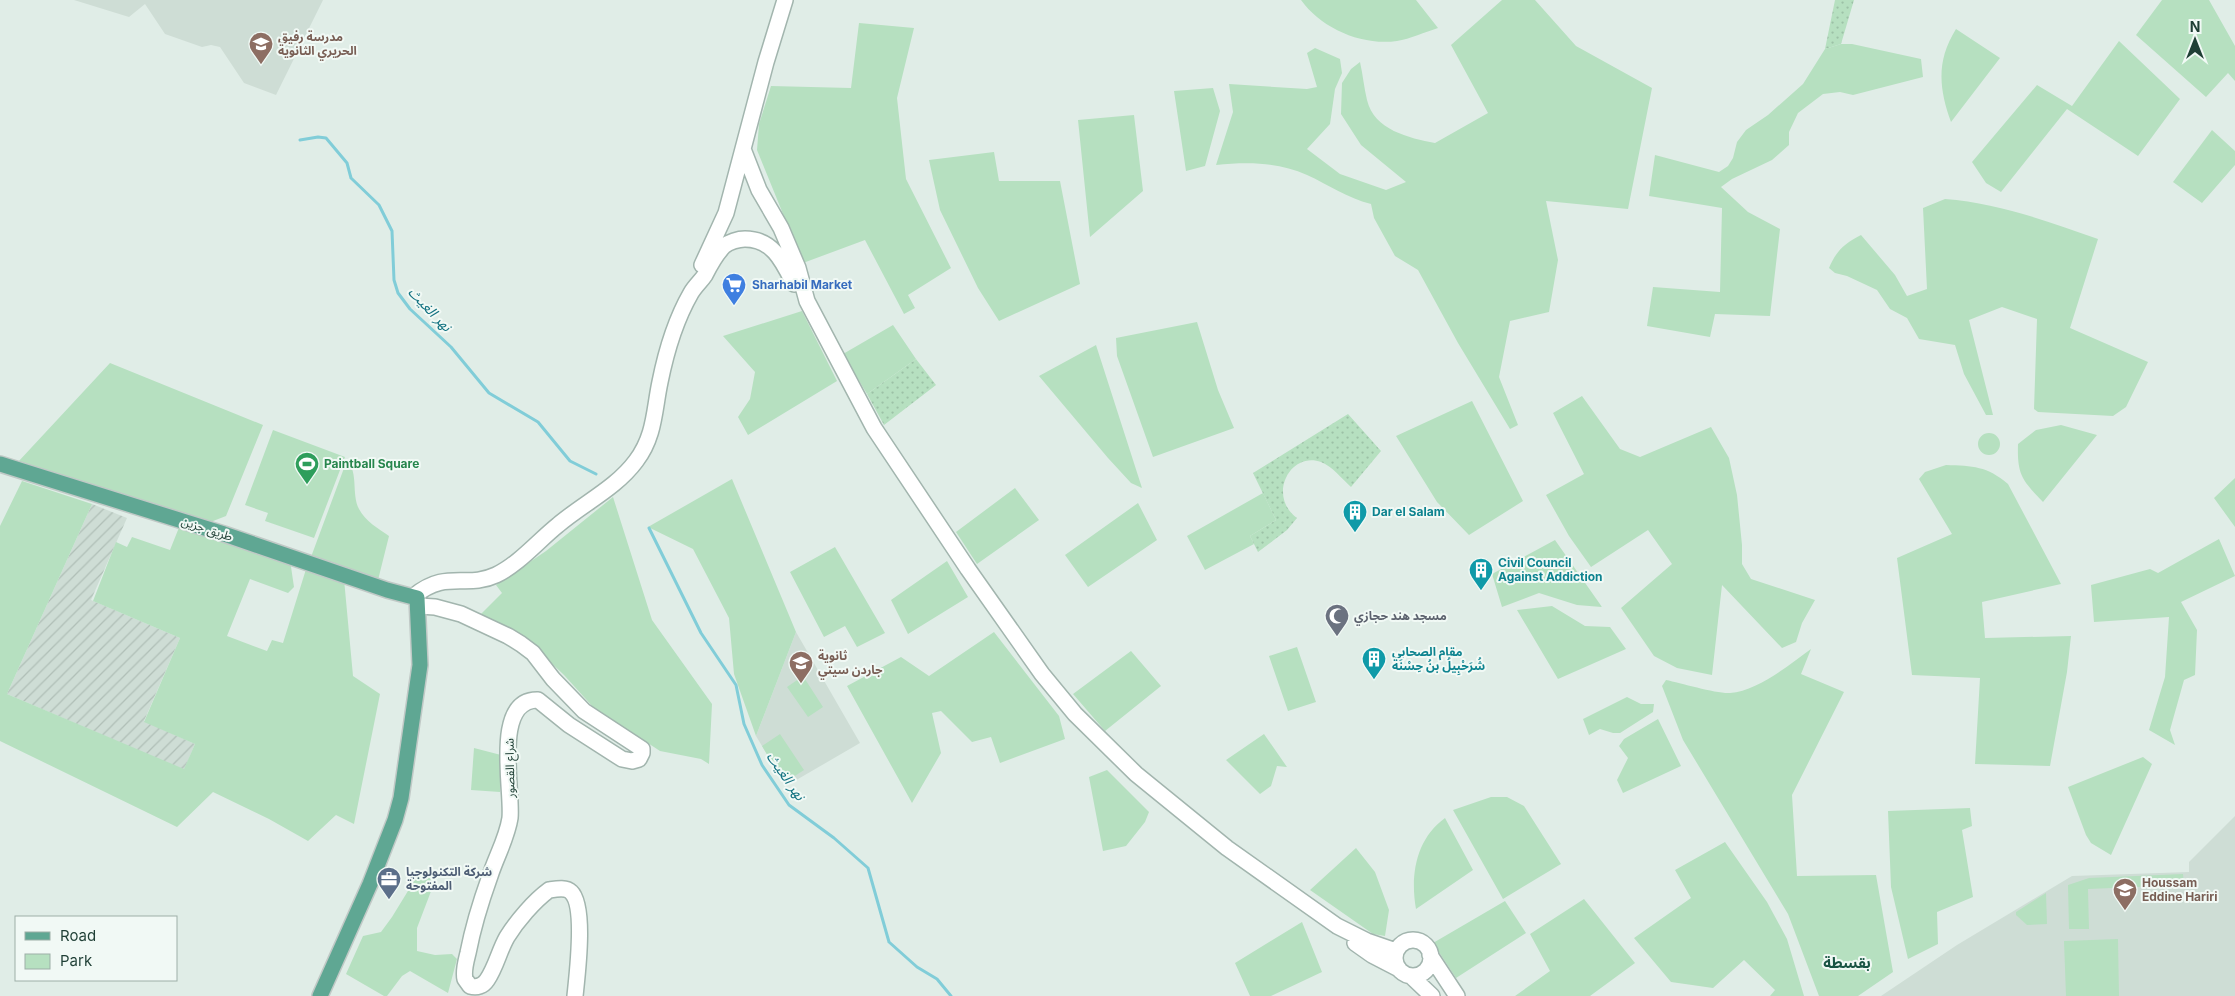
<svg xmlns="http://www.w3.org/2000/svg" width="2235" height="996" viewBox="0 0 2235 996" font-family="Inter,'Noto Sans Arabic',sans-serif">
  <defs>
    <pattern id="industrial-furrows" width="10" height="10" patternUnits="userSpaceOnUse" patternTransform="scale(1.25)"><rect width="10" height="10" fill="#ceddd5"/><path d="M-1 1l2-2M0 10L10 0M9 11l2-2" fill="none" stroke="#b0bfb7"/></pattern>
    <pattern id="garden-dots" width="8" height="8" patternUnits="userSpaceOnUse" patternTransform="scale(1.25)"><rect width="8" height="8" fill="#b6e0c0"/><path d="M2 2h.1M6 6h.1" fill="none" stroke="#9cc1a6" stroke-width="1.8" stroke-linecap="round"/></pattern>
  </defs>
  <rect width="100%" height="100%" fill="#e0ede7"/>
  <path fill="#ceddd5" d="M74 0H323L276 95 244 83 220 47 211 45 202 47 165 34 145 4 129 17Z
    M796 632 860 743 786 786 756 736Z
    M2235 816V996H1881L1957 945 2072 876 2189 872V862Z"/>
  <path fill="url(#industrial-furrows)" d="M92 504 127 518 91 600 180 638 144 721 195 744 184 770 7 694Z"/>
  <path fill="#b6e0c0" d="M1301 0H1416L1438 28C1425 32 1410 39 1397 41 1361 46 1321 28 1301 0Z
    M1502 0H1535L1576 46 1652 88 1628 209 1546 201 1558 260 1549 312 1510 321 1499 377 1518 425 1510 429 1458 343 1418 270 1395 256 1374 218 1371 204C1347 198 1329 185 1307 175 1278 162 1248 162 1216 165L1233 112 1229 84 1307 89 1317 87 1307 53 1315 48 1340 59 1342 73 1335 89 1330 124 1307 149 1340 174 1386 190 1406 182 1361 145 1341 114 1342 83 1351 69 1360 62C1363 75 1364 88 1367 100 1374 130 1409 138 1435 143L1488 113 1451 45Z
    M2162 0H2209L2235 46V81L2228 73 2206 97 2136 35Z
    M859 23 914 28 897 98 906 179 951 268 908 295 915 308 904 314 865 240 803 263 757 150 759 124 771 86 851 88Z
    M1956 29 2000 58 1951 122C1939 89 1936 61 1956 29Z
    M2119 41 2180 99 2138 156 2067 109 2001 192 1986 183 1972 162 2037 85 2072 106Z
    M1841 44H1852L1921 59 1923 77 1853 95 1840 92 1823 94 1798 113 1789 132V145L1772 160 1732 179 1721 187 1748 212 1780 229 1770 316 1715 314 1710 337 1647 326 1653 287 1720 292 1722 208 1649 196 1655 155 1719 172 1728 166 1733 158 1737 142 1746 130 1768 115 1803 84 1825 49Z
    M1213 88 1220 111 1205 166 1186 171 1174 91Z
    M1134 115 1143 191 1090 237 1078 120Z
    M2212 130 2235 151V165L2202 203 2173 182Z
    M994 152 999 181H1060L1080 284 999 321 978 288 940 210 929 160Z
    M1945 199C1998 203 2047 221 2098 239L2070 328 2148 362 2126 407 2113 416 2038 412 2034 409 2037 319 2002 307 1969 320 1993 415H1986L1964 374 1955 345 1919 339 1907 318 1890 309 1877 290 1847 276 1835 273 1829 268C1836 251 1845 243 1861 235L1895 275 1907 296 1927 289 1923 208Z
    M802 311 837 381 748 435 738 417 750 399 755 372 723 336Z
    M1197 322 1218 390 1234 428 1153 457 1117 356 1116 338Z
    M893 325 916 359 867 394 843 354Z
    M1096 345 1142 488 1131 483 1108 458 1039 376Z
    M110 363 263 425 226 516 208 523 18 462Z
    M1582 396 1620 449 1640 457 1711 427 1729 458 1737 495 1742 545V564L1751 579 1815 600 1802 623 1796 642 1782 648 1722 585 1712 675 1677 668 1654 656 1621 608 1672 564 1648 530 1591 567 1569 536 1546 495 1584 474 1553 413Z
    M1472 401 1523 501 1469 535 1437 502 1396 436Z
    M2061 425 2097 435 2043 502C2022 480 2017 475 2018 444L2036 430Z
    M273 430 345 457 314 538 265 521 268 513 245 505Z
    M1978 444a11 11 0 1 1 22 0a11 11 0 1 1-22 0Z
    M347 460C359 474 351 493 359 509 365 521 379 529 389 536L378 580 311 557Z
    M1946 465C1973 466 1987 466 2008 484L2061 584 1982 602 1985 638 2071 636 2067 672 2050 766 1975 764 1980 678 1912 675 1897 558 1952 534 1919 479 1925 472Z
    M2235 478V527L2214 498Z
    M732 479 796 632 756 736 734 674 729 618 693 549 648 527Z
    M22 481 92 504 7 694 184 769 195 744 144 722 180 638 93 601 116 542 127 547 132 537 170 550 180 525 290 560 294 587 288 593 250 579 227 636 267 651 272 640 283 643 307 566 344 579 353 676 380 694 354 824 336 815 308 841 269 819 213 792 177 827 0 741V526Z
    M1015 488 1039 520 977 564 956 532Z
    M1263 493 1276 520 1250 536 1254 544 1205 570 1187 536Z
    M613 497 652 620 712 704 709 764 701 759 660 751 593 707 564 675 527 640 479 616 502 593 496 585 546 551Z
    M1138 503 1157 540 1088 587 1065 555Z
    M2219 539 2235 576 2181 602 2197 630 2195 675 2184 680 2170 730 2175 745 2149 730 2165 677 2169 617 2094 622 2091 585 2150 569 2158 573Z
    M1555 540 1602 607 1577 605 1539 593 1502 607 1492 574Z
    M835 547 885 633 857 647 845 626 824 637 790 572Z
    M947 561 968 597 908 634 891 600Z
    M1552 606 1585 626 1610 627 1626 649 1558 679 1517 610Z
    M994 632 1059 716 1065 739 1000 763 991 737 972 742 941 711 932 713 941 753 912 803 847 686 901 657 929 676Z
    M1297 647 1316 702 1288 711 1269 656Z
    M1811 649 1801 674 1844 692 1792 795 1797 876 1876 875 1893 972 1858 996H1819L1788 914 1683 740 1662 686 1666 680C1681 683 1717 694 1730 693 1758 691 1789 665 1811 649Z
    M1131 651 1161 686 1105 731 1073 694Z
    M803 676 823 707 808 717 787 687Z
    M1627 697 1641 704H1654L1653 712 1620 733H1613L1600 729 1589 735 1583 719Z
    M1658 719 1681 766 1623 793 1617 780 1628 758 1619 746 1624 739Z
    M780 734 804 770 784 783 762 746Z
    M1264 734 1287 767 1277 766 1271 786 1260 794 1226 760Z
    M474 748 501 755 500 792 471 790Z
    M2143 757 2152 764 2111 855 2091 843 2086 835 2068 787Z
    M1107 770 1149 812 1145 822 1126 846 1103 851 1089 777Z
    M1491 797H1507L1524 806 1561 864 1503 899 1453 810Z
    M1970 808 1972 826 1962 830 1973 897 1937 912 1938 944 1908 959 1891 887 1888 811Z
    M1445 818 1473 870 1416 909C1410 875 1416 839 1445 818Z
    M1725 842 1767 902 1787 939 1804 996H1770L1775 990 1744 960 1713 988 1671 982 1634 938 1691 898 1675 870Z
    M1356 848 1375 872 1389 910 1385 936 1373 934 1310 890Z
    M419 873H428L433 886 417 928V951L435 955 452 954 457 959 448 993 410 971 402 976 387 996H384L346 974 363 936 381 932 392 917Z
    M2183 874 2184 885 2088 889 2089 929H2069L2068 885 2089 878Z
    M2046 893 2047 924 2027 925 2016 915V912Z
    M1584 899 1635 963 1590 996H1515L1550 971 1530 934Z
    M1505 901 1526 933 1456 978 1433 943Z
    M1302 922 1322 972 1271 996H1250L1235 963Z
    M2118 939 2119 996H2066L2064 941Z"/>
  <path fill="url(#garden-dots)" d="M1835 0H1854L1841 44 1825 49Z
    M916 359 936 385 884 425 867 394Z
    M1348 414 1381 451 1351 487C1342 479 1332 466 1321 462 1290 451 1267 496 1297 518L1287 530 1258 552 1250 536 1276 520 1253 473Z"/>
  <g fill="none" stroke-linecap="round" stroke-linejoin="round">
    <path stroke="#81cdd8" stroke-width="3" d="M300 140 318 137 326 138 347 163 351 178 379 205 392 231 394 280 398 293 410 309 451 347 489 393 538 422 570 461 596 474
      M649 528 701 633 736 685 744 724 762 765 789 805 834 838 868 868 889 942 917 967 937 979 951 996"/>
    <defs>
      <path id="minor" d="M743 149 759 190 781 228 798 268 807 301 874 428 968 569 1042 674 1075 714 1136 774 1227 848 1337 926 1367 941 1396 951
        M702 265 726 213 766 62 785 0
        M414 596C447 569 466 589 496 575 519 564 538 541 558 525 584 503 616 488 636 461 655 436 654 410 660 382 666 352 676 319 691 293 695 286 701 281 705 275 710 265 716 254 724 246 729 242 738 239 745 239 773 239 783 262 794 284
        M419 606 435 607 461 614 508 636 521 644 533 653 553 679 584 711 642 749V753L639 759 632 761 622 759 569 725 538 700C492 699 513 791 510 818 507 838 496 857 490 876 481 901 473 927 468 953 466 961 463 971 465 979L470 986C477 988 483 986 487 980 496 967 499 951 507 937 517 921 534 901 549 890 556 889 566 887 571 892 586 906 577 976 575 996
        M1395 958a18 18 0 1 1 36 0a18 18 0 1 1-36 0Z
        M1355 943 1372 955 1399 969
        M1430 955 1457 996
        M1411 976 1432 996"/>
      <path id="major" d="M0 464 224 534 387 590 417 598 420 665 401 798 395 820 370 884 320 996"/>
    </defs>
    <use href="#minor" stroke="#a2b5ae" stroke-width="18"/>
    <use href="#major" stroke="#c0c9c6" stroke-width="18"/>
    <use href="#minor" stroke="#fff" stroke-width="15"/>
    <use href="#major" stroke="#5fa793" stroke-width="15"/>
  </g>
  <defs>
    <symbol id="school-pin" viewBox="-11 -11 22 30"><path d="M0 17L-7.5 6A9.5 9.5 0 1 1 7.5 6Z" fill="#8d6e63" stroke="#f1f9f5"/><path d="M0-5L7-2L0 1L-7-2ZM-4 1L0 2.5L4 1V4Q0 6-4 4Z" fill="#fff"/></symbol>
    <symbol id="supermarket-pin" viewBox="-11 -11 22 30"><path d="M0 17L-7.5 6A9.5 9.5 0 1 1 7.5 6Z" fill="#3f7fe0" stroke="#f1f9f5"/><path d="M-6-5.5h2.5l.6 2H6L4.5 2H-2.5L-4.4-4H-6ZM-1.5 3.2a1.3 1.3 0 1 0 .1 0ZM3 3.2a1.3 1.3 0 1 0 .1 0Z" fill="#fff"/></symbol>
    <symbol id="stadium-pin" viewBox="-11 -11 22 30"><path d="M0 17L-7.5 6A9.5 9.5 0 1 1 7.5 6Z" fill="#2e9e5b" stroke="#f1f9f5"/><path d="M0-5a6.5 5 0 1 0 0 10a6.5 5 0 1 0 0-10ZM-3.5-1.8h7v3.6h-7Z" fill="#fff"/></symbol>
    <symbol id="building-pin" viewBox="-11 -11 22 30"><path d="M0 17L-7.5 6A9.5 9.5 0 1 1 7.5 6Z" fill="#0f9aa8" stroke="#f1f9f5"/><path d="M-4-6H4V6H1V3H-1V6H-4ZM-2.5-4.3h1.7v1.8h-1.7ZM.8-4.3h1.7v1.8H.8ZM-2.5-1h1.7V.8h-1.7ZM.8-1h1.7V.8H.8Z" fill="#fff"/></symbol>
    <symbol id="mosque-pin" viewBox="-11 -11 22 30"><path d="M0 17L-7.5 6A9.5 9.5 0 1 1 7.5 6Z" fill="#6b7280" stroke="#f1f9f5"/><path d="M3.5-4.9A6 6 0 1 0 3.5 4.9A5 5 0 1 1 3.5-4.9Z" fill="#fff"/></symbol>
    <symbol id="office-pin" viewBox="-11 -11 22 30"><path d="M0 17L-7.5 6A9.5 9.5 0 1 1 7.5 6Z" fill="#5c6f8a" stroke="#f1f9f5"/><path d="M-6-3h4V-5.5h4V-3h4V5H-6ZM-1-4.5V-3h2v-1.5ZM-6 0V1H6V0Z" fill="#fff"/></symbol>
  </defs>
  <g fill-rule="evenodd">
    <use href="#school-pin" x="247" y="30" width="28" height="38"/>
    <use href="#supermarket-pin" x="720" y="271" width="28" height="38"/>
    <use href="#stadium-pin" x="293" y="450" width="28" height="38"/>
    <use href="#building-pin" x="1341" y="498" width="28" height="38"/>
    <use href="#building-pin" x="1467" y="556" width="28" height="38"/>
    <use href="#mosque-pin" x="1323" y="602" width="28" height="38"/>
    <use href="#building-pin" x="1360" y="645" width="28" height="38"/>
    <use href="#school-pin" x="787" y="649" width="28" height="38"/>
    <use href="#office-pin" x="375" y="865" width="28" height="38"/>
    <use href="#school-pin" x="2111" y="876" width="28" height="38"/>
  </g>
  <g text-anchor="middle" stroke-width="4" stroke-linejoin="round" paint-order="stroke">
    <g font-size="12" font-weight="bold" fill="#785e54" stroke="#f1f9f5" text-anchor="start">
      <text x="278" y="41">مدرسة رفيق<tspan x="278" dy="14">الحريري الثانوية</tspan></text>
      <text x="818" y="660">ثانوية<tspan x="818" dy="14">جاردن سيتي</tspan></text>
      <text x="2142" y="887">Houssam<tspan x="2142" dy="14">Eddine Hariri</tspan></text>
    </g>
    <g font-size="12" font-weight="bold" fill="#366cbe" stroke="#f1f9f5" text-anchor="start">
      <text x="752" y="289">Sharhabil Market</text>
    </g>
    <g font-size="12" font-weight="bold" fill="#27864d" stroke="#f1f9f5" text-anchor="start">
      <text x="324" y="468">Paintball Square</text>
    </g>
    <g font-size="12" font-weight="bold" fill="#0d838f" stroke="#f1f9f5" text-anchor="start">
      <text x="1372" y="516">Dar el Salam</text>
      <text x="1498" y="567">Civil Council<tspan x="1498" dy="14">Against Addiction</tspan></text>
      <text x="1392" y="656">مقام الصحابي<tspan x="1392" dy="14">شُرَحْبِيلُ بنُ حِسْنَة</tspan></text>
    </g>
    <g font-size="12" fill="#1f3f35" stroke="#f1f9f5">
      <text transform="translate(207 529) rotate(18)" y="4">طريق جزين</text>
      <text transform="translate(510 768) rotate(-91)" y="4">شراع القصور</text>
    </g>
    <g font-size="12" font-weight="bold" fill="#5b616d" stroke="#f1f9f5" text-anchor="start">
      <text x="1354" y="620">مسجد هند حجازي</text>
    </g>
    <g font-size="12" font-weight="bold" fill="#4e5e75" stroke="#f1f9f5" text-anchor="start">
      <text x="406" y="876">شركة التكنولوجيا<tspan x="406" dy="14">المفتوحة</tspan></text>
    </g>
    <g font-size="14" font-style="italic" fill="#127281" stroke="#f1f9f5">
      <text transform="translate(430 309) rotate(46)" y="5">نهر الغيث</text>
      <text transform="translate(786 776) rotate(55)" y="5">نهر الغيث</text>
    </g>
    <g font-size="15" font-weight="bold" fill="#185343" stroke="#f1f9f5">
      <text x="1847" y="968">بقسطة</text>
    </g>
  </g>
  <rect x="15" y="916" width="162" height="65" fill="#f1f9f5" stroke="#9dafa8"/>
  <rect x="25" y="932" width="25" height="8" fill="#5fa793" stroke="#9dafa8"/>
  <text x="60" y="941" font-size="15" fill="#1f3f35">Road</text>
  <rect x="25" y="954" width="25" height="15" fill="#b6e0c0" stroke="#9dafa8"/>
  <text x="60" y="966" font-size="15" fill="#1f3f35">Park</text>
  <g transform="translate(2195 40)" stroke="#f1f9f5" stroke-width="4" paint-order="stroke">
  <path d="M0-4L9 19L0 12L-9 19Z" fill="#1f3f35"/>
  <text y="-8" font-size="14" font-weight="bold" text-anchor="middle" fill="#1f3f35">N</text>
  </g>
</svg>
